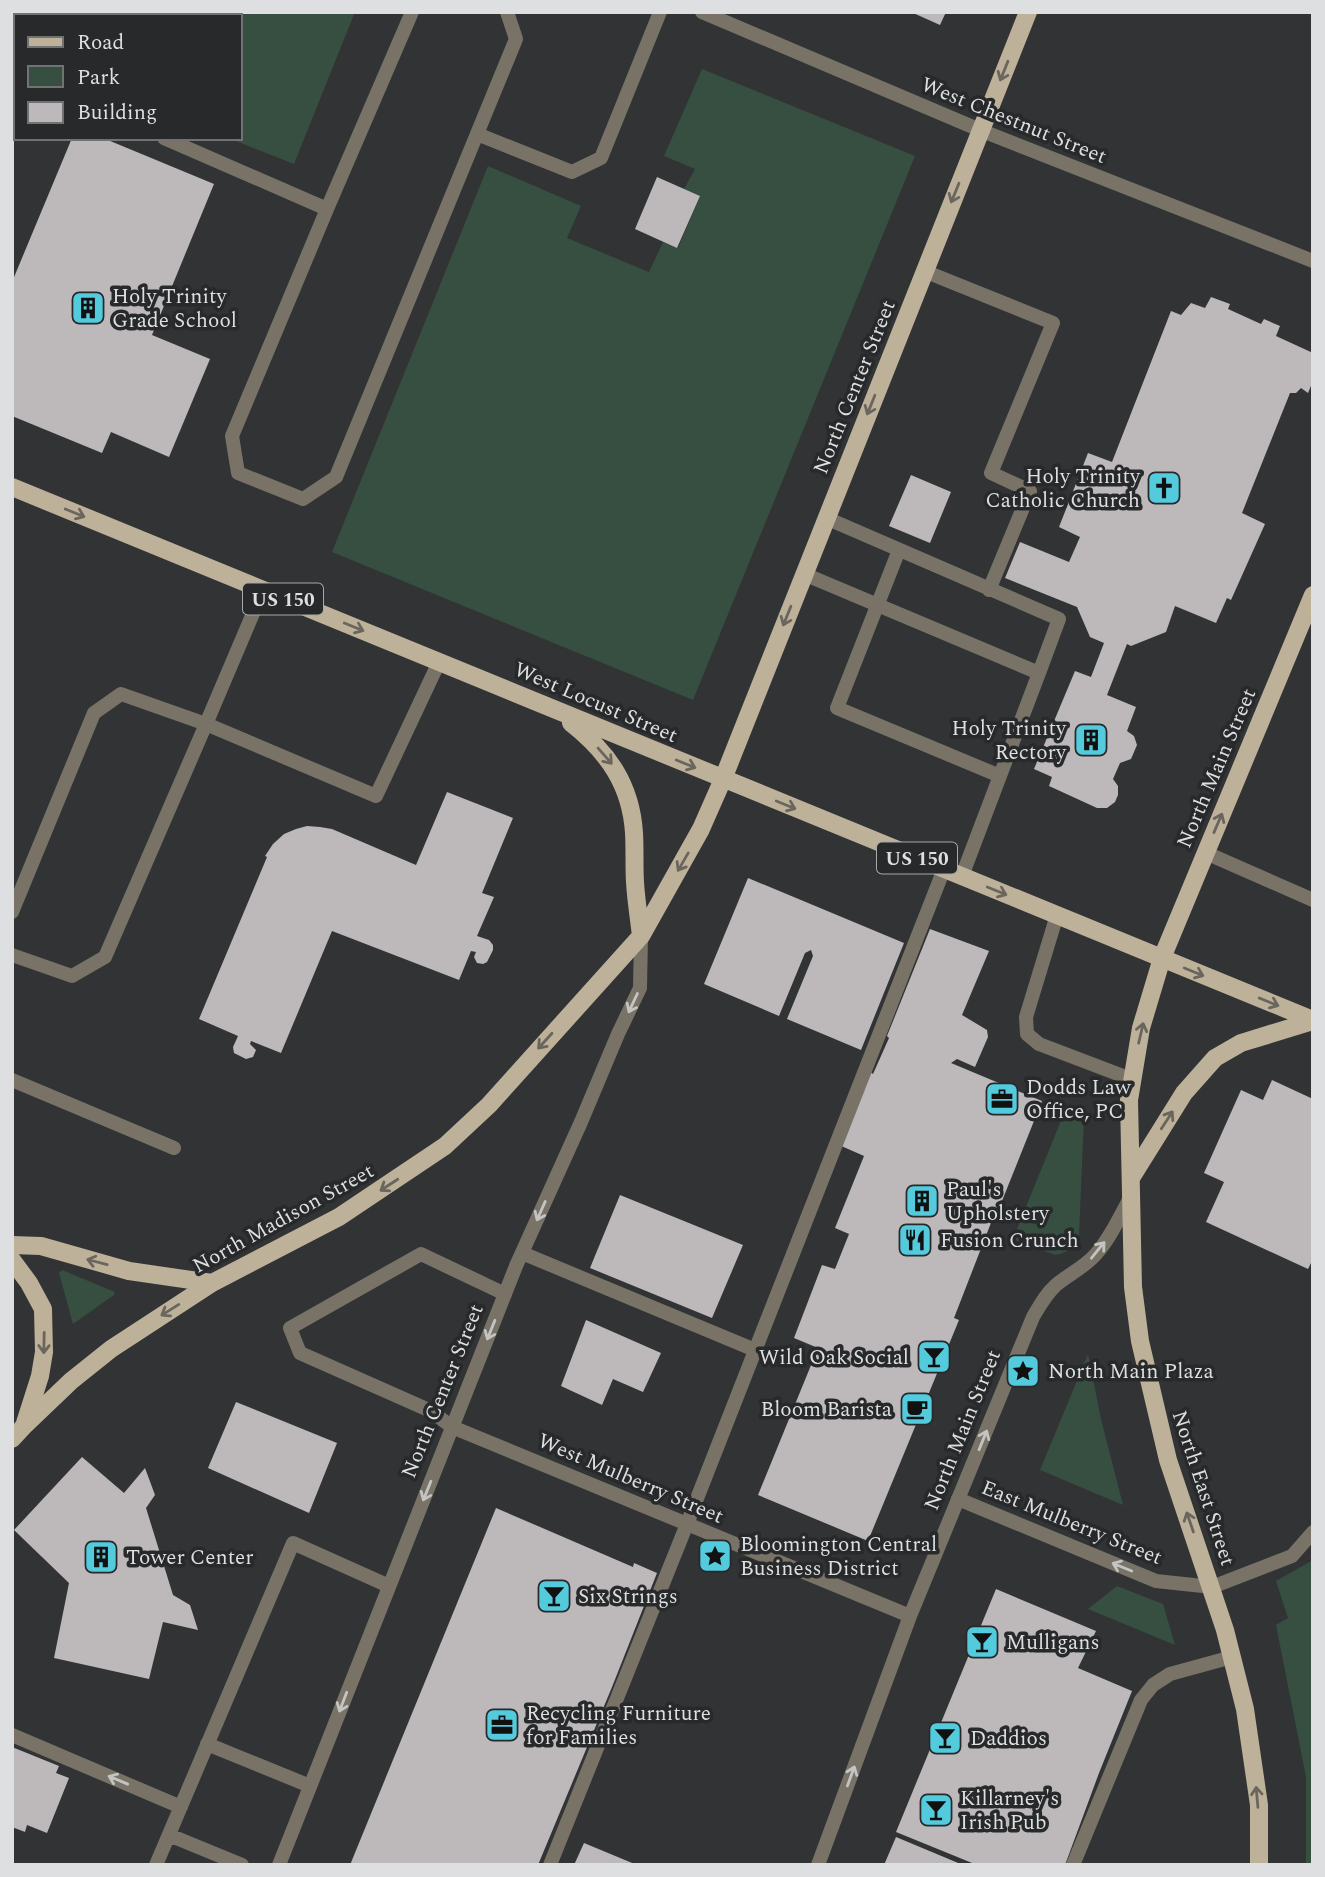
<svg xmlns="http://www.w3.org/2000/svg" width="1325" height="1877" viewBox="0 0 1325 1877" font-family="Spectral,serif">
  <rect width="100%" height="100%" fill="#313335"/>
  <path fill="#364f40" d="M86 12H355L294 164 228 138H240V16H84Z
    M702 69 915 156 693 700 332 552 488 166 581 206 567 238 649 272 663 242 678 248 700 196 684 189 695 169 664 156Z
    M1077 1107 1082 1109 1084 1117 1079 1235C1075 1247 1068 1253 1055 1255L1013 1239 1062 1118 1065 1114Z
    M62 1270 115 1292 114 1295 73 1324 59 1273Z
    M1088 1354 1101 1419 1123 1505 1040 1470Z
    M1313 1560V1865H1306V1777L1276 1625 1288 1618 1276 1581Z
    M1117 1586 1163 1604 1175 1645 1088 1609Z"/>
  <path fill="#bdb9ba" d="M911 12H946L940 25Z
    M72 138H103L214 184 152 335 210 359 169 457 111 432 102 453 12 416V282Z
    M657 177 700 196 677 248 635 229Z
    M1211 297 1230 304 1228 309 1261 324 1264 319 1280 326 1276 336 1313 353V381L1308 393 1301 388 1296 393H1290L1242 513 1265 524 1231 600 1227 598 1216 623 1175 606 1166 632 1131 646 1127 644 1107 695 1136 707 1127 731 1134 736 1137 745 1131 759 1120 763 1113 779 1118 786V795L1115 802 1107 808H1097L1049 786 1052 777 1034 769 1075 671 1091 677 1104 643 1090 637 1077 607 1005 578 1020 542 1069 562 1080 537 1059 527 1088 453 1112 462 1171 311 1181 315 1191 303 1205 308Z
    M911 475 951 492 930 543 889 526Z
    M447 792 513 818 482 893 494 897 477 936 489 940 493 945V950L487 962 483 964 477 963 474 957 476 952 471 951 459 980 332 931 281 1053 251 1041 250 1044 256 1050 253 1057 246 1059 234 1053 233 1047 238 1036 199 1019 267 857 265 856 273 844 284 834 296 829 307 826 320 827 332 829 416 865Z
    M748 878 904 943 861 1050 787 1019 813 956 811 950 805 953 779 1016 704 984Z
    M930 929 989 951 962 1015 987 1030 988 1037 975 1067 957 1059 951 1063 1042 1101 998 1211 996 1210 954 1318 959 1320 868 1541 758 1495 818 1348 794 1338 822 1265 835 1269 849 1234 835 1228 864 1156 839 1145 870 1072 873 1074 889 1038 887 1036Z
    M1272 1080 1313 1099V1259L1308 1269 1206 1222 1224 1182 1204 1173 1241 1090 1263 1100Z
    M620 1195 743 1245 712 1318 590 1268Z
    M586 1320 661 1353 643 1392 613 1379 602 1405 561 1386Z
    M236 1402 337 1443 309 1513 208 1468Z
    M82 1457 124 1493 145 1468 155 1495 146 1508 173 1595 190 1605 198 1630 163 1622 149 1679 54 1658 69 1583 14 1530Z
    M496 1508 633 1567 634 1563 657 1573 612 1687 538 1865H350Z
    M996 1589 1096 1631 1078 1668 1132 1691 1099 1773 1065 1865H977L896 1832Z
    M12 1747 59 1766 56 1773 69 1778 47 1833 27 1825 25 1832 12 1827Z
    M896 1837 963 1865H884Z
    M584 1843 637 1865H574Z"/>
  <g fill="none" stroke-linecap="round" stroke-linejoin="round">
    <path stroke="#797367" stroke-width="14" d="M412 12 327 209 232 436 238 473 303 499 336 477 516 39 507 12
      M12 72 16 74
      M477 134 572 172 601 158 660 12
      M164 138 327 209
      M924 271 1053 323 991 473 1030 491 989 590
      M826 518 1059 619 1039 673
      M899 550 837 708 1000 776
      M804 574 1039 673 962 876
      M263 590 206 724 376 796 439 662
      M1206 853 1313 900
      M12 912 94 713 121 694 206 724 105 957 72 976 12 955
      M1057 915 1026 1017 1027 1034 1039 1044 1131 1079
      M12 1080 174 1148
      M522 1253 755 1350
      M452 1427 431 1411 300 1353 290 1328 421 1254 505 1294
      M958 1499 1156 1581 1212 1587 1292 1556 1313 1532
      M12 1735 181 1807
      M207 1744 310 1786
      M169 1835 242 1865
      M156 1865 293 1543 389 1586
      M550 1865 687 1524 944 869
      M1073 1865 1141 1700 1153 1685 1170 1674 1232 1657"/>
    <path stroke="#797367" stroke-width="14" d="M702 12 980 130 1313 261
      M22 16 24 12
      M12 40 16 32
      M452 1427 910 1616
      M279 1865 516 1266 581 1122 618 1034 640 988 641 936
      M818 1865 910 1616 1033 1317C1040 1305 1046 1294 1056 1285 1069 1274 1085 1267 1096 1254 1111 1237 1120 1216 1131 1196"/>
    <path stroke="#beb19a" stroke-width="18" d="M12 487 1313 1020
      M571 723C608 752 631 785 634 833 635 849 634 866 635 882 636 900 639 918 641 936
      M1131 1178 1184 1093 1215 1058 1241 1043 1313 1021
      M12 1245 41 1246 129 1271 212 1283
      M12 1260 29 1283 43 1309 44 1352 40 1376 25 1423
      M12 1439 25 1425 71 1381 111 1349 212 1283 339 1217 445 1146 489 1105 641 936 701 829 723 779 1028 12
      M1259 1865V1805L1245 1709 1225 1630 1168 1460 1140 1341 1133 1287 1129 1100 1141 1028 1162 958 1313 595"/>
  </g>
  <defs><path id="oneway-shaft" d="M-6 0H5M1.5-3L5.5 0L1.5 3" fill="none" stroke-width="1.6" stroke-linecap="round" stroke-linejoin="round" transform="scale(1.75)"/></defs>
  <g stroke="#6b665d">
    <use href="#oneway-shaft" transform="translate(1004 71) rotate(112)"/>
    <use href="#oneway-shaft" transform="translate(955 193) rotate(112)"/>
    <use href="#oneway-shaft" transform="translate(871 405) rotate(112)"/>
    <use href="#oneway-shaft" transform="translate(75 513) rotate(22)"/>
    <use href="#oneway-shaft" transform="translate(787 616) rotate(112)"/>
    <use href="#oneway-shaft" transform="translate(354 627) rotate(22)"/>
    <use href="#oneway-shaft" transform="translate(605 756) rotate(49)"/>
    <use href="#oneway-shaft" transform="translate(686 764) rotate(22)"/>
    <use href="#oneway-shaft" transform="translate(786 805) rotate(22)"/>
    <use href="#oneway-shaft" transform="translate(1218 823) rotate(-67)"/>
    <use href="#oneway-shaft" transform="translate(683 862) rotate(120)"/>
    <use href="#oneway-shaft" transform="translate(997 891) rotate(22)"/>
    <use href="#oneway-shaft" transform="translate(1194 972) rotate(22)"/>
    <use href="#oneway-shaft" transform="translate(1269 1002) rotate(22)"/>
    <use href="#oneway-shaft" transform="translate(1141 1033) rotate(-77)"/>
    <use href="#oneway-shaft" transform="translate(545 1041) rotate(132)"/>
    <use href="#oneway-shaft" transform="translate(1167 1120) rotate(-57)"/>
    <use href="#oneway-shaft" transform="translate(389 1185) rotate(147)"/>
    <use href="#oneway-shaft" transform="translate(97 1262) rotate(-165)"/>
    <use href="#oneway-shaft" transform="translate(170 1310) rotate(148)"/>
    <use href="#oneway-shaft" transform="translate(44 1343) rotate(91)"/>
    <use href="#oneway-shaft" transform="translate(1190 1522) rotate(-109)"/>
    <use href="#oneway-shaft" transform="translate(1257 1797) rotate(-95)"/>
  </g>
  <g stroke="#c4c4c2">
    <use href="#oneway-shaft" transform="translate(633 1003) rotate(115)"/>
    <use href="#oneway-shaft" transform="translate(541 1211) rotate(114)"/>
    <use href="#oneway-shaft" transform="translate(1098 1250) rotate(-51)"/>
    <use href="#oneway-shaft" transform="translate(491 1330) rotate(112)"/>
    <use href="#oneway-shaft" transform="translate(983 1440) rotate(-68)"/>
    <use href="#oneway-shaft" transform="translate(427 1491) rotate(112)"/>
    <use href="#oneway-shaft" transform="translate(1122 1567) rotate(-158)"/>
    <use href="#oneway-shaft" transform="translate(343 1702) rotate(111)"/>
    <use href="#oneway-shaft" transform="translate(851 1776) rotate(-70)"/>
    <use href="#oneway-shaft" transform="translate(118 1780) rotate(-157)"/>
  </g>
  <defs>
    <symbol id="building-square" viewBox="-11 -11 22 22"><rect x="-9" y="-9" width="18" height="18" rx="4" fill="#54cadd" stroke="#27292b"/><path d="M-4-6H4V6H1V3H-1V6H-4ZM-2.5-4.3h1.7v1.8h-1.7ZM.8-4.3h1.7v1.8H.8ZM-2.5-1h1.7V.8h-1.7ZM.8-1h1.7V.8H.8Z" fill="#111"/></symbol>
    <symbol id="church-square" viewBox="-11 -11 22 22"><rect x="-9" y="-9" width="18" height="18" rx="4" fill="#54cadd" stroke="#27292b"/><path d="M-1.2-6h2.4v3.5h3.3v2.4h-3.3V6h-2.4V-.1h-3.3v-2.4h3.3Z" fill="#111"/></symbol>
    <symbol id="office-square" viewBox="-11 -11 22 22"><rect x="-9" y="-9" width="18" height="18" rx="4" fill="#54cadd" stroke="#27292b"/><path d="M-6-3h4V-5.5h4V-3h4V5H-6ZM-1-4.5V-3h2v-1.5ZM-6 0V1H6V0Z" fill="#111"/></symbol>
    <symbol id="restaurant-square" viewBox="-11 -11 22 22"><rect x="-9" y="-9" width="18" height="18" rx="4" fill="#54cadd" stroke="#27292b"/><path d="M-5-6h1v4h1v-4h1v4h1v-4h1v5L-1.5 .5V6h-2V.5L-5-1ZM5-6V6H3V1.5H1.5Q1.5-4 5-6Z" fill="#111"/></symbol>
    <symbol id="bar-square" viewBox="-11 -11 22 22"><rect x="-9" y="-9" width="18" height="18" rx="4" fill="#54cadd" stroke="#27292b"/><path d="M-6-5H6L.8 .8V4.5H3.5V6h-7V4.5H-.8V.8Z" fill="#111"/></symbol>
    <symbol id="sight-square" viewBox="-11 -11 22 22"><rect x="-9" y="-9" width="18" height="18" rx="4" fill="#54cadd" stroke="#27292b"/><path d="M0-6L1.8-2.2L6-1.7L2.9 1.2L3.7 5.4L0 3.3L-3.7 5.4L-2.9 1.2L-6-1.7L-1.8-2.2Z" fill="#111"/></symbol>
    <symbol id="cafe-square" viewBox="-11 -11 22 22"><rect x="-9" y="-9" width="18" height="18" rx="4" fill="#54cadd" stroke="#27292b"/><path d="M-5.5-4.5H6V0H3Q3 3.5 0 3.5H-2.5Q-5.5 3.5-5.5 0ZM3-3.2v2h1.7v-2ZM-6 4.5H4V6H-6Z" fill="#111"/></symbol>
  </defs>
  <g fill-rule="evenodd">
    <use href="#building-square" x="69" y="289" width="38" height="38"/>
    <use href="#church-square" x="1145" y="469" width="38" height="38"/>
    <use href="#building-square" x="1072" y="721" width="38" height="38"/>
    <use href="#office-square" x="983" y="1080" width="38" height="38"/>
    <use href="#building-square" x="903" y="1182" width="38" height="38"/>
    <use href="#restaurant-square" x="896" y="1221" width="38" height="38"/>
    <use href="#bar-square" x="915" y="1338" width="38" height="38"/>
    <use href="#sight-square" x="1004" y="1352" width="38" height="38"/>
    <use href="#cafe-square" x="898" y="1390" width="38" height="38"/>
    <use href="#sight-square" x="696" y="1537" width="38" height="38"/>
    <use href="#building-square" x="82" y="1538" width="38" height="38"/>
    <use href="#bar-square" x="535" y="1577" width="38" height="38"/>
    <use href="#bar-square" x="963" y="1623" width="38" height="38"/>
    <use href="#office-square" x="483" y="1706" width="38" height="38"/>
    <use href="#bar-square" x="926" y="1719" width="38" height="38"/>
    <use href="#bar-square" x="917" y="1791" width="38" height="38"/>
  </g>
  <g text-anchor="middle" stroke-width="7" stroke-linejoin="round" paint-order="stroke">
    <g fill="#27292b" stroke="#a6a8aa" stroke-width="2">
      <rect x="243" y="583.5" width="80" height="31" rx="5"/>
      <rect x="877" y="842.5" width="80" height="31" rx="5"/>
    </g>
    <g font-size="19" font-weight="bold" fill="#dddfe0">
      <text x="283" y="606">US 150</text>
      <text x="917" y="865">US 150</text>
    </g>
    <g font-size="21" fill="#dddfe0" stroke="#27292b">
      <text transform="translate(1014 120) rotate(22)" y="7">West Chestnut Street</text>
      <text transform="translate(854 387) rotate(-68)" y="7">North Center Street</text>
      <text transform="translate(596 702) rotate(23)" y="7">West Locust Street</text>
      <text transform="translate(1216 768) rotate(-67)" y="7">North Main Street</text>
      <text transform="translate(283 1218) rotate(-29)" y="7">North Madison Street</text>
      <text transform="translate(442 1391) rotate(-68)" y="7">North Center Street</text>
      <text transform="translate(962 1430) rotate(-68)" y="7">North Main Street</text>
      <text transform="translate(631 1478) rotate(23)" y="7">West Mulberry Street</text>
      <text transform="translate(1204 1488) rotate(72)" y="7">North East Street</text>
      <text transform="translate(1072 1522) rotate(22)" y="7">East Mulberry Street</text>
    </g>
    <g font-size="21" fill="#dddfe0" stroke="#27292b" text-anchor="start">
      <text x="112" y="303">Holy Trinity<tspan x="112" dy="24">Grade School</tspan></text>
      <text x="1140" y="483" text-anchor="end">Holy Trinity<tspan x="1140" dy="24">Catholic Church</tspan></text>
      <text x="1066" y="735" text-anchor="end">Holy Trinity<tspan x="1066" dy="24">Rectory</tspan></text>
      <text x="1026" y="1094">Dodds Law<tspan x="1026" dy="24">Office, PC</tspan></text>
      <text x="946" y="1196">Paul's<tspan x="946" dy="24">Upholstery</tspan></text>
      <text x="940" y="1247">Fusion Crunch</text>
      <text x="909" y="1364" text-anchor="end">Wild Oak Social</text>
      <text x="1048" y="1378">North Main Plaza</text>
      <text x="892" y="1416" text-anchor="end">Bloom Barista</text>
      <text x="740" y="1551">Bloomington Central<tspan x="740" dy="24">Business District</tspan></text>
      <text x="126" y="1564">Tower Center</text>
      <text x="578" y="1603">Six Strings</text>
      <text x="1006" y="1649">Mulligans</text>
      <text x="526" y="1720">Recycling Furniture<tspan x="526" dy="24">for Families</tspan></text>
      <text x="970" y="1745">Daddios</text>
      <text x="960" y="1805">Killarney's<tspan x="960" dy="24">Irish Pub</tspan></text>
    </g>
  </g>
  <rect width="1325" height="1877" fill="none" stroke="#dddfe0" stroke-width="28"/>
  <rect x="14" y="14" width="228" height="126" fill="#27292b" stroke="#707273" stroke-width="2"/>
  <rect x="28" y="37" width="35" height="10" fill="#beb19a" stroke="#707273" stroke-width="2"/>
  <text x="77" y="49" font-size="21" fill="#dddfe0">Road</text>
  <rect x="28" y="66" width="35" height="21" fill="#364f40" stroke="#707273" stroke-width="2"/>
  <text x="77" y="84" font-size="21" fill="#dddfe0">Park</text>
  <rect x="28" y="102" width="35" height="21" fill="#bdb9ba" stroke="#707273" stroke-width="2"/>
  <text x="77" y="119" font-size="21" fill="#dddfe0">Building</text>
</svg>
